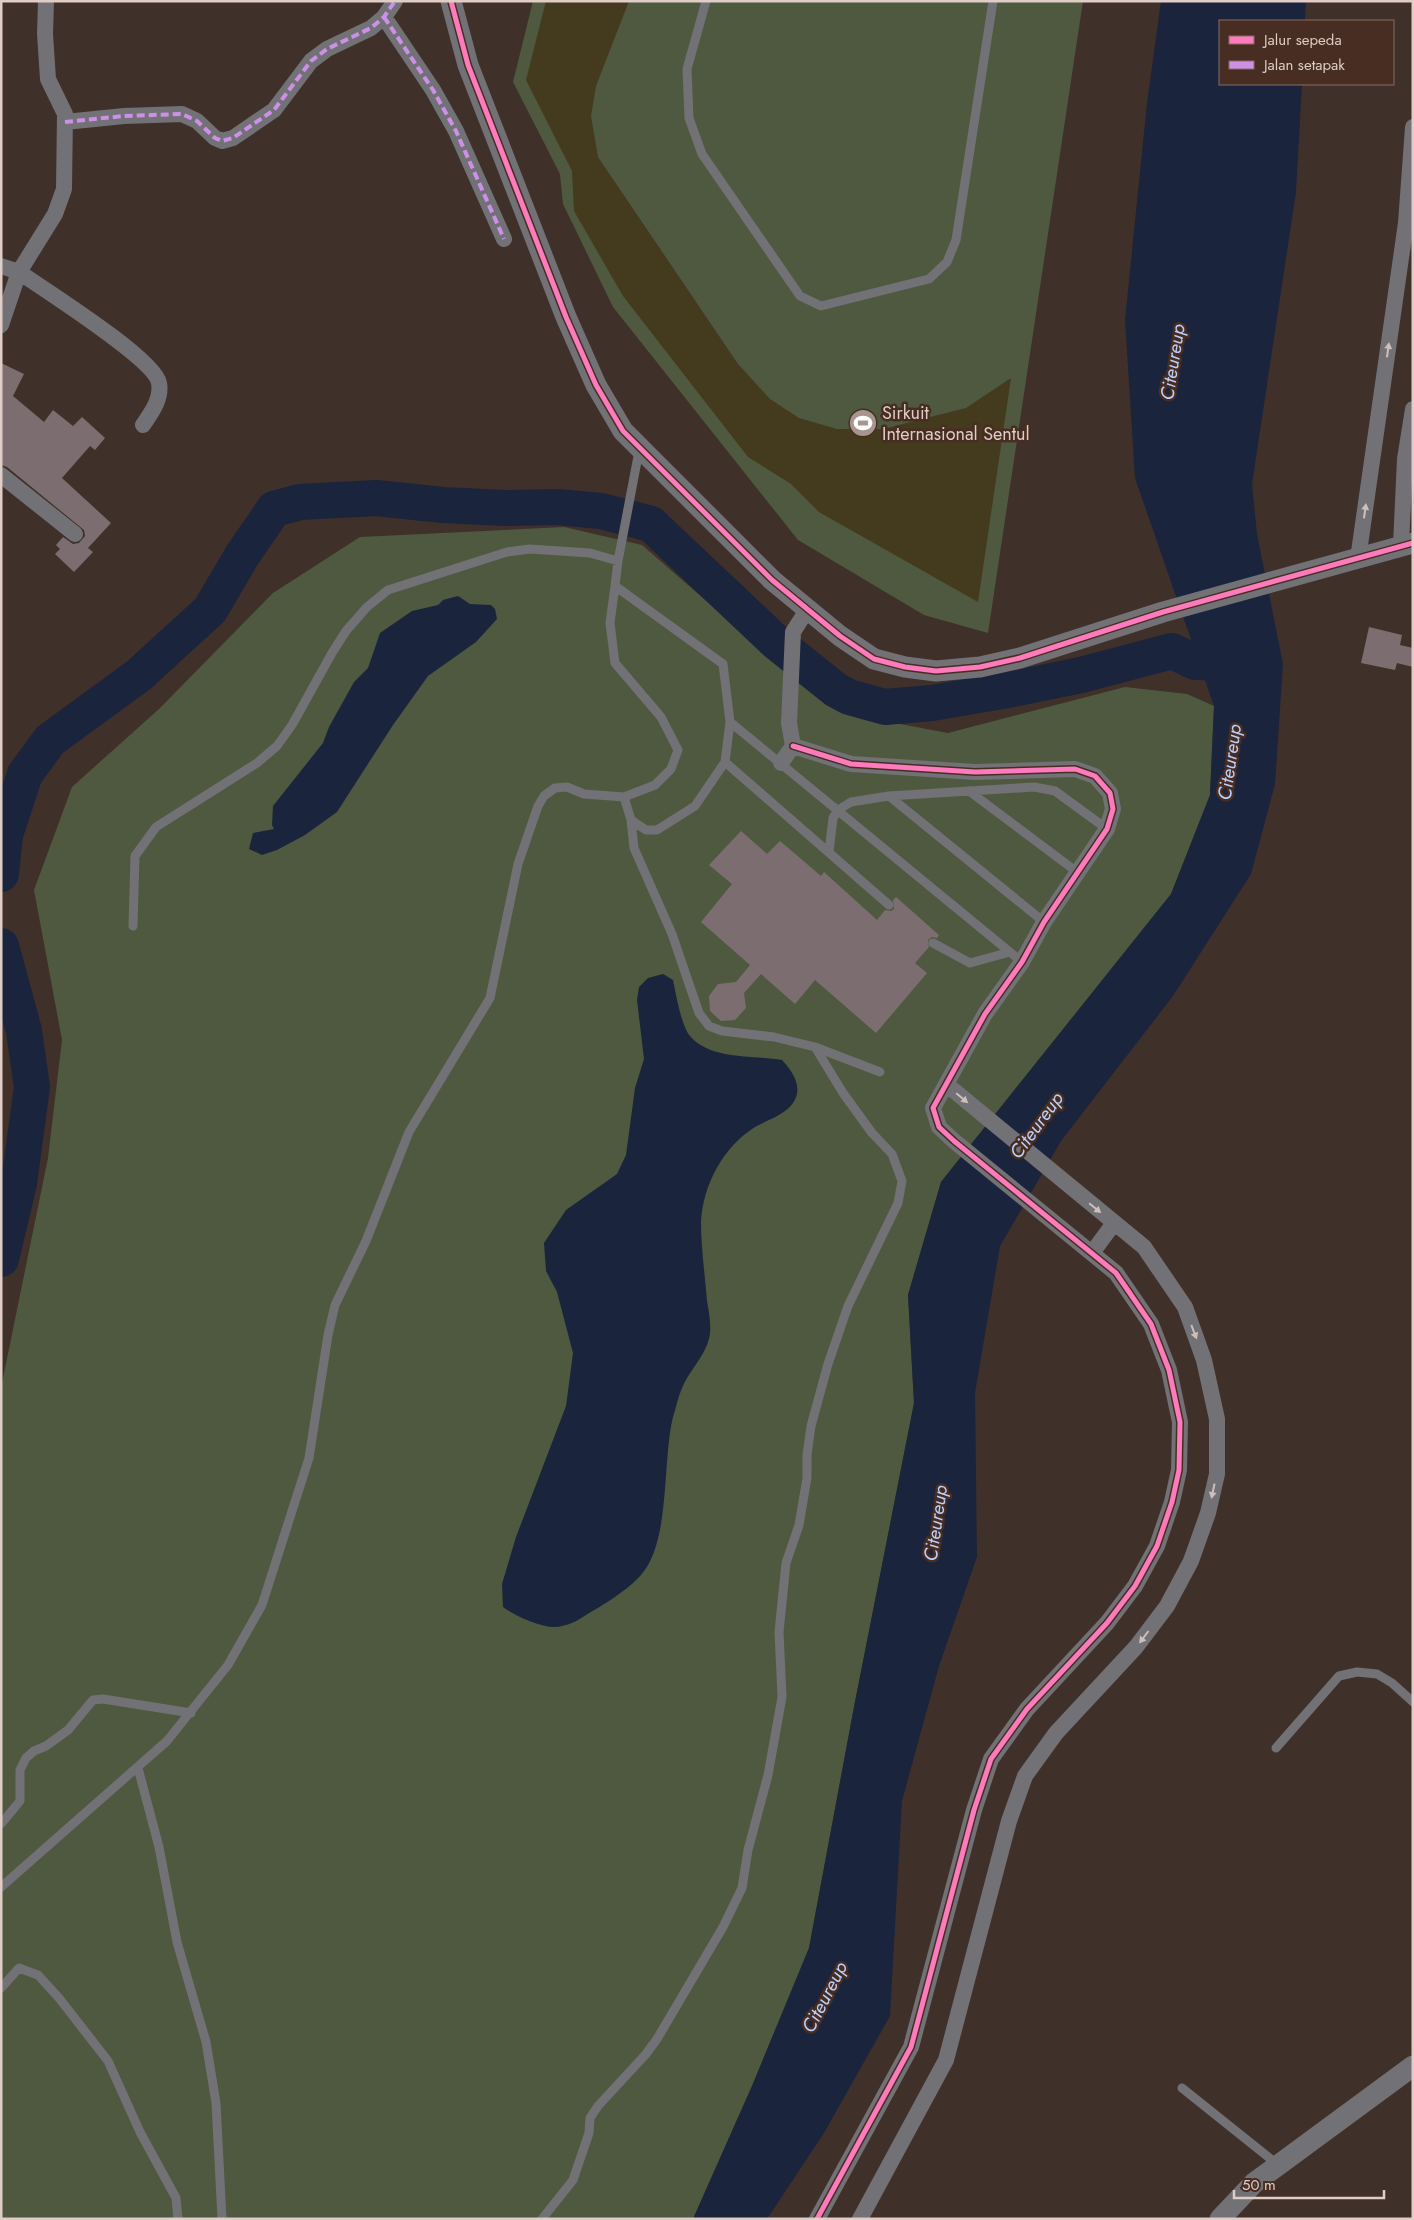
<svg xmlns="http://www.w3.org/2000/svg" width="1414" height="2220" viewBox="0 0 1414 2220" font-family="Jost,sans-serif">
  <rect width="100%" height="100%" fill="#40302a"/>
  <path fill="#4e5940" d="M533 1H1083L988 633 924 615 798 540 613 307 563 204 560 174 513 82Z
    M564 527 642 545 804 686 857 716 948 733 1125 687 1187 694 1214 706 1210 795 1171 894 941 1182 908 1295 914 1403 854 1707 809 1948 752 2086 693 2219H1V1388L48 1158 62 1040 34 890 72 787 159 709 273 593 360 537Z"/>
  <path fill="#443a1e" d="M546 1H629L596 86 591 116 598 157 738 364 770 399 799 418 837 429H883L966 408 1011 378 978 602 819 512 791 484 748 457 623 296 574 211 572 171 526 80Z"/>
  <path fill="#1a243c" d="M1161 1H1306L1305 21H1220V84H1302L1296 192 1252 484 1257 534 1283 664 1275 784 1251 874 1173 996 1061 1141 1000 1246 975 1393 977 1557 939 1666 902 1801 890 2016 824 2133 767 2219H693L752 2086 809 1948 854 1707 914 1403 908 1295 941 1182 1171 894 1210 795 1214 706 1135 478 1125 320 1147 103Z
    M458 596 470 604 491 605 495 609 497 619 476 642 428 676 393 725 337 812 305 835 277 850 262 855 249 849 253 833 274 829 272 825 273 806 323 743 329 727 354 682 368 668 380 633 412 611 438 605 443 600Z
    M663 974 673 980C676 994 681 1025 690 1036 710 1060 752 1055 782 1060 792 1071 804 1087 793 1103 785 1115 767 1120 755 1127 723 1147 703 1185 701 1222 701 1248 705 1275 707 1301 709 1312 712 1328 709 1339 705 1356 688 1372 682 1388 678 1397 676 1408 673 1417 662 1461 671 1541 641 1575 628 1590 603 1605 586 1615 579 1620 571 1624 562 1626 547 1631 515 1616 503 1607L502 1584 516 1537 566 1406 573 1353 557 1292 546 1271 544 1243 566 1210 617 1174 626 1155 635 1088 644 1059 637 1000 639 987 648 978Z"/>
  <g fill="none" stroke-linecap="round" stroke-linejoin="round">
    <path stroke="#1a243c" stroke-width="36" d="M1 874 5 835 25 774 50 740 139 675 210 610 243 554 274 509 300 502 376 498 443 505 505 508 558 507 601 511 651 524 777 643 836 690 849 697 885 707 932 703 1008 690 1081 675 1172 651 1195 662 1242 663
      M1 946 24 1031 32 1087 19 1183 1 1259"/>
  </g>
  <path fill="#7c6e70" d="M1 363 24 374 13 396 44 422 53 410 73 426 82 417 105 438 95 450 90 446 62 478 111 523 88 548 93 552 74 572 55 554 60 549 56 545 63 537 73 544 79 543 85 536 84 530 7 467 1 465Z
    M1369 627 1402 635 1400 645 1413 648V667L1397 663 1395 670 1361 663Z
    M741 831 767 854 780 841 821 876 824 872 877 920 885 910 891 911 894 909 893 900 896 897 939 935 937 938 932 937 928 940 929 947 915 963 927 973 876 1033 815 980 795 1004 761 974 744 993 746 1008 735 1020 721 1021 710 1011 709 996 718 984 736 982 750 965 701 922 732 884 709 865Z"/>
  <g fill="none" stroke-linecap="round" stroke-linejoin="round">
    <path stroke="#727176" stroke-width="9" d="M706 1 687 69 689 118 702 154 800 296 821 306 929 279 947 262 956 240 993 1
      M730 722 1022 962
      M725 762 889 905
      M969 791 1077 872
      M889 796 1044 922
      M624 797 631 820 646 830H657L695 806 725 762 730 722 723 664 615 586 618 561 639 451
      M631 820 634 848 672 934 699 1013 709 1026 722 1031 774 1037 815 1047 880 1072
      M829 852 833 818 838 810 851 802 889 796 1034 787 1055 791 1107 829
      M133 926 135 856 156 827 257 763 277 746 292 725 332 653 346 631 367 607 388 590 507 552 530 549 590 553 618 561
      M933 943 970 963 1010 952
      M1276 1748 1339 1676 1357 1672 1377 1674 1392 1683 1413 1702
      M138 1768 159 1847 177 1942 206 2042 216 2103 222 2219
      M1 1824 20 1801V1770L26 1758 34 1751 46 1746 68 1730 93 1700 103 1699 191 1713
      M1 1887 167 1741 228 1665 262 1605 309 1458 328 1335 335 1305 366 1241 409 1132 490 998 518 864 538 806 544 796 555 788 567 787 584 794 624 797 655 785 671 769 678 750 661 717 615 663 610 623 615 586
      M1 1988 19 1968 38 1975 59 1998 108 2061 140 2132 176 2198 178 2219
      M1182 2088 1277 2164
      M542 2219 573 2180 589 2133 590 2118 598 2106 646 2054 657 2039 723 1927 742 1888 748 1850 768 1775 782 1697 779 1632 786 1563 799 1525 807 1478V1455L811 1426 828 1364 848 1306 898 1203 902 1181 892 1154 872 1133 843 1093 815 1047"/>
    <path stroke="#727176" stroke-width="16" d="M384 17 433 90 456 131 504 239
      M65 122 124 116 182 114 197 121 215 138 222 141 233 138 274 110 311 61 327 49 371 28 384 17 395 1
      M1 266 19 272C43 289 155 359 159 383 162 399 151 413 143 425
      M1 325 19 272 55 214 64 189 65 114 48 79 45 34 46 1
      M1 475 75 534
      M1401 545 1405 459 1413 409
      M1358 559 1406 223 1413 127
      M793 746 851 764 975 772 1075 769 1095 776 1110 793 1113 809 1107 829 1044 922 1022 962 985 1014 933 1108 939 1127 954 1141 1116 1273 1151 1324 1169 1370 1180 1422 1179 1470 1172 1502 1157 1546 1135 1586 1107 1623 1027 1709 991 1759 974 1810 911 2047 817 2219
      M781 763 793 746 789 723 793 632 807 610
      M1092 1253 1114 1223
      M860 2219 946 2060 1009 1821 1025 1776 1056 1733 1136 1647 1167 1606 1191 1561 1208 1513 1217 1474V1419L1204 1360 1185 1307 1144 1247 946 1084"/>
    <path stroke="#727176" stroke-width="21" d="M451 1 468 65 566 317 596 385 623 431 772 580 840 636 874 659 905 667 936 671 980 667 1020 658 1163 612 1413 543
      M1220 2219 1254 2183 1413 2066"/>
    <path stroke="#ce8fe9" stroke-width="4" stroke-dasharray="8 4" stroke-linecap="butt" d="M384 17 433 90 456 131 504 239
      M65 122 124 116 182 114 197 121 215 138 222 141 233 138 274 110 311 61 327 49 371 28 384 17 395 1"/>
    <defs>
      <path id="cycleway" d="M451 1 468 65 566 317 596 385 623 431 772 580 840 636 874 659 905 667 936 671 980 667 1020 658 1163 612 1413 543
        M793 746 851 764 975 772 1075 769 1095 776 1110 793 1113 809 1107 829 1044 922 1022 962 985 1014 933 1108 939 1127 954 1141 1116 1273 1151 1324 1169 1370 1180 1422 1179 1470 1172 1502 1157 1546 1135 1586 1107 1623 1027 1709 991 1759 974 1810 911 2047 817 2219"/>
    </defs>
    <use href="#cycleway" stroke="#482d22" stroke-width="8"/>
    <use href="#cycleway" stroke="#fd7abc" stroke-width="5"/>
  </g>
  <defs><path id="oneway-solid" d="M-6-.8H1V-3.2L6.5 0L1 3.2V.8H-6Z" transform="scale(1.25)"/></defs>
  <g fill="#cfbfba">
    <use href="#oneway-solid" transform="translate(1388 350) rotate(-82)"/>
    <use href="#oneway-solid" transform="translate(1365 511) rotate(-82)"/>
    <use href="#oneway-solid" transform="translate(962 1098) rotate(40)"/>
    <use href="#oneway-solid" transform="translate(1095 1208) rotate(39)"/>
    <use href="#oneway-solid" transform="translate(1194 1332) rotate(69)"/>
    <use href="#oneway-solid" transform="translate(1213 1491) rotate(102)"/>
    <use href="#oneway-solid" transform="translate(1144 1637) rotate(127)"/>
  </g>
  <defs>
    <symbol id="stadium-disc" viewBox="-11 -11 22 22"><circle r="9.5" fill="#a7968f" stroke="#482d22"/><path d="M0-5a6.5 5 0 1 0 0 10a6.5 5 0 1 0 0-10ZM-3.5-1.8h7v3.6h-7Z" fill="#fff"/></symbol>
  </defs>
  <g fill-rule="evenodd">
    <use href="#stadium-disc" x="847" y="407" width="32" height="32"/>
  </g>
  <g text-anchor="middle" stroke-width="5" stroke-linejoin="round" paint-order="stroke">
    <g font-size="18" fill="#dfcdc6" stroke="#482d22" text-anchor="start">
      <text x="882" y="419">Sirkuit<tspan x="882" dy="21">Internasional Sentul</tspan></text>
    </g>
    <g font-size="19" font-style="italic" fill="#b9d0fd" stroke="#482d22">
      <text transform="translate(1172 362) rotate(-81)" y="7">Citeureup</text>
      <text transform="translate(1229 762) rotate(-82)" y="7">Citeureup</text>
      <text transform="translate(1036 1125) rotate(-54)" y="7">Citeureup</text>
      <text transform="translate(935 1523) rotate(-82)" y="7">Citeureup</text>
      <text transform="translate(824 1997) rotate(-63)" y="7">Citeureup</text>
    </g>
  </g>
  <rect width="1414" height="2220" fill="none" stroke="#dfcdc6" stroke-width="5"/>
  <rect x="1219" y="20" width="175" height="65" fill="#482d22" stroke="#846d64"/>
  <rect x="1229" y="36" width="25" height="8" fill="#fd7abc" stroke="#846d64"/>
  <text x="1264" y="45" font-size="15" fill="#dfcdc6">Jalur sepeda</text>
  <rect x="1229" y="61" width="25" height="8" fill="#ce8fe9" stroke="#846d64"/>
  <text x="1264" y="70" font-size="15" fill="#dfcdc6">Jalan setapak</text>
  <path d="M1234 2190v8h150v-8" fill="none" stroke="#dfcdc6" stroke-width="2.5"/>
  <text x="1242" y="2190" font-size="15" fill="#dfcdc6" stroke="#482d22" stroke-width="4" paint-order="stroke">50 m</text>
</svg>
